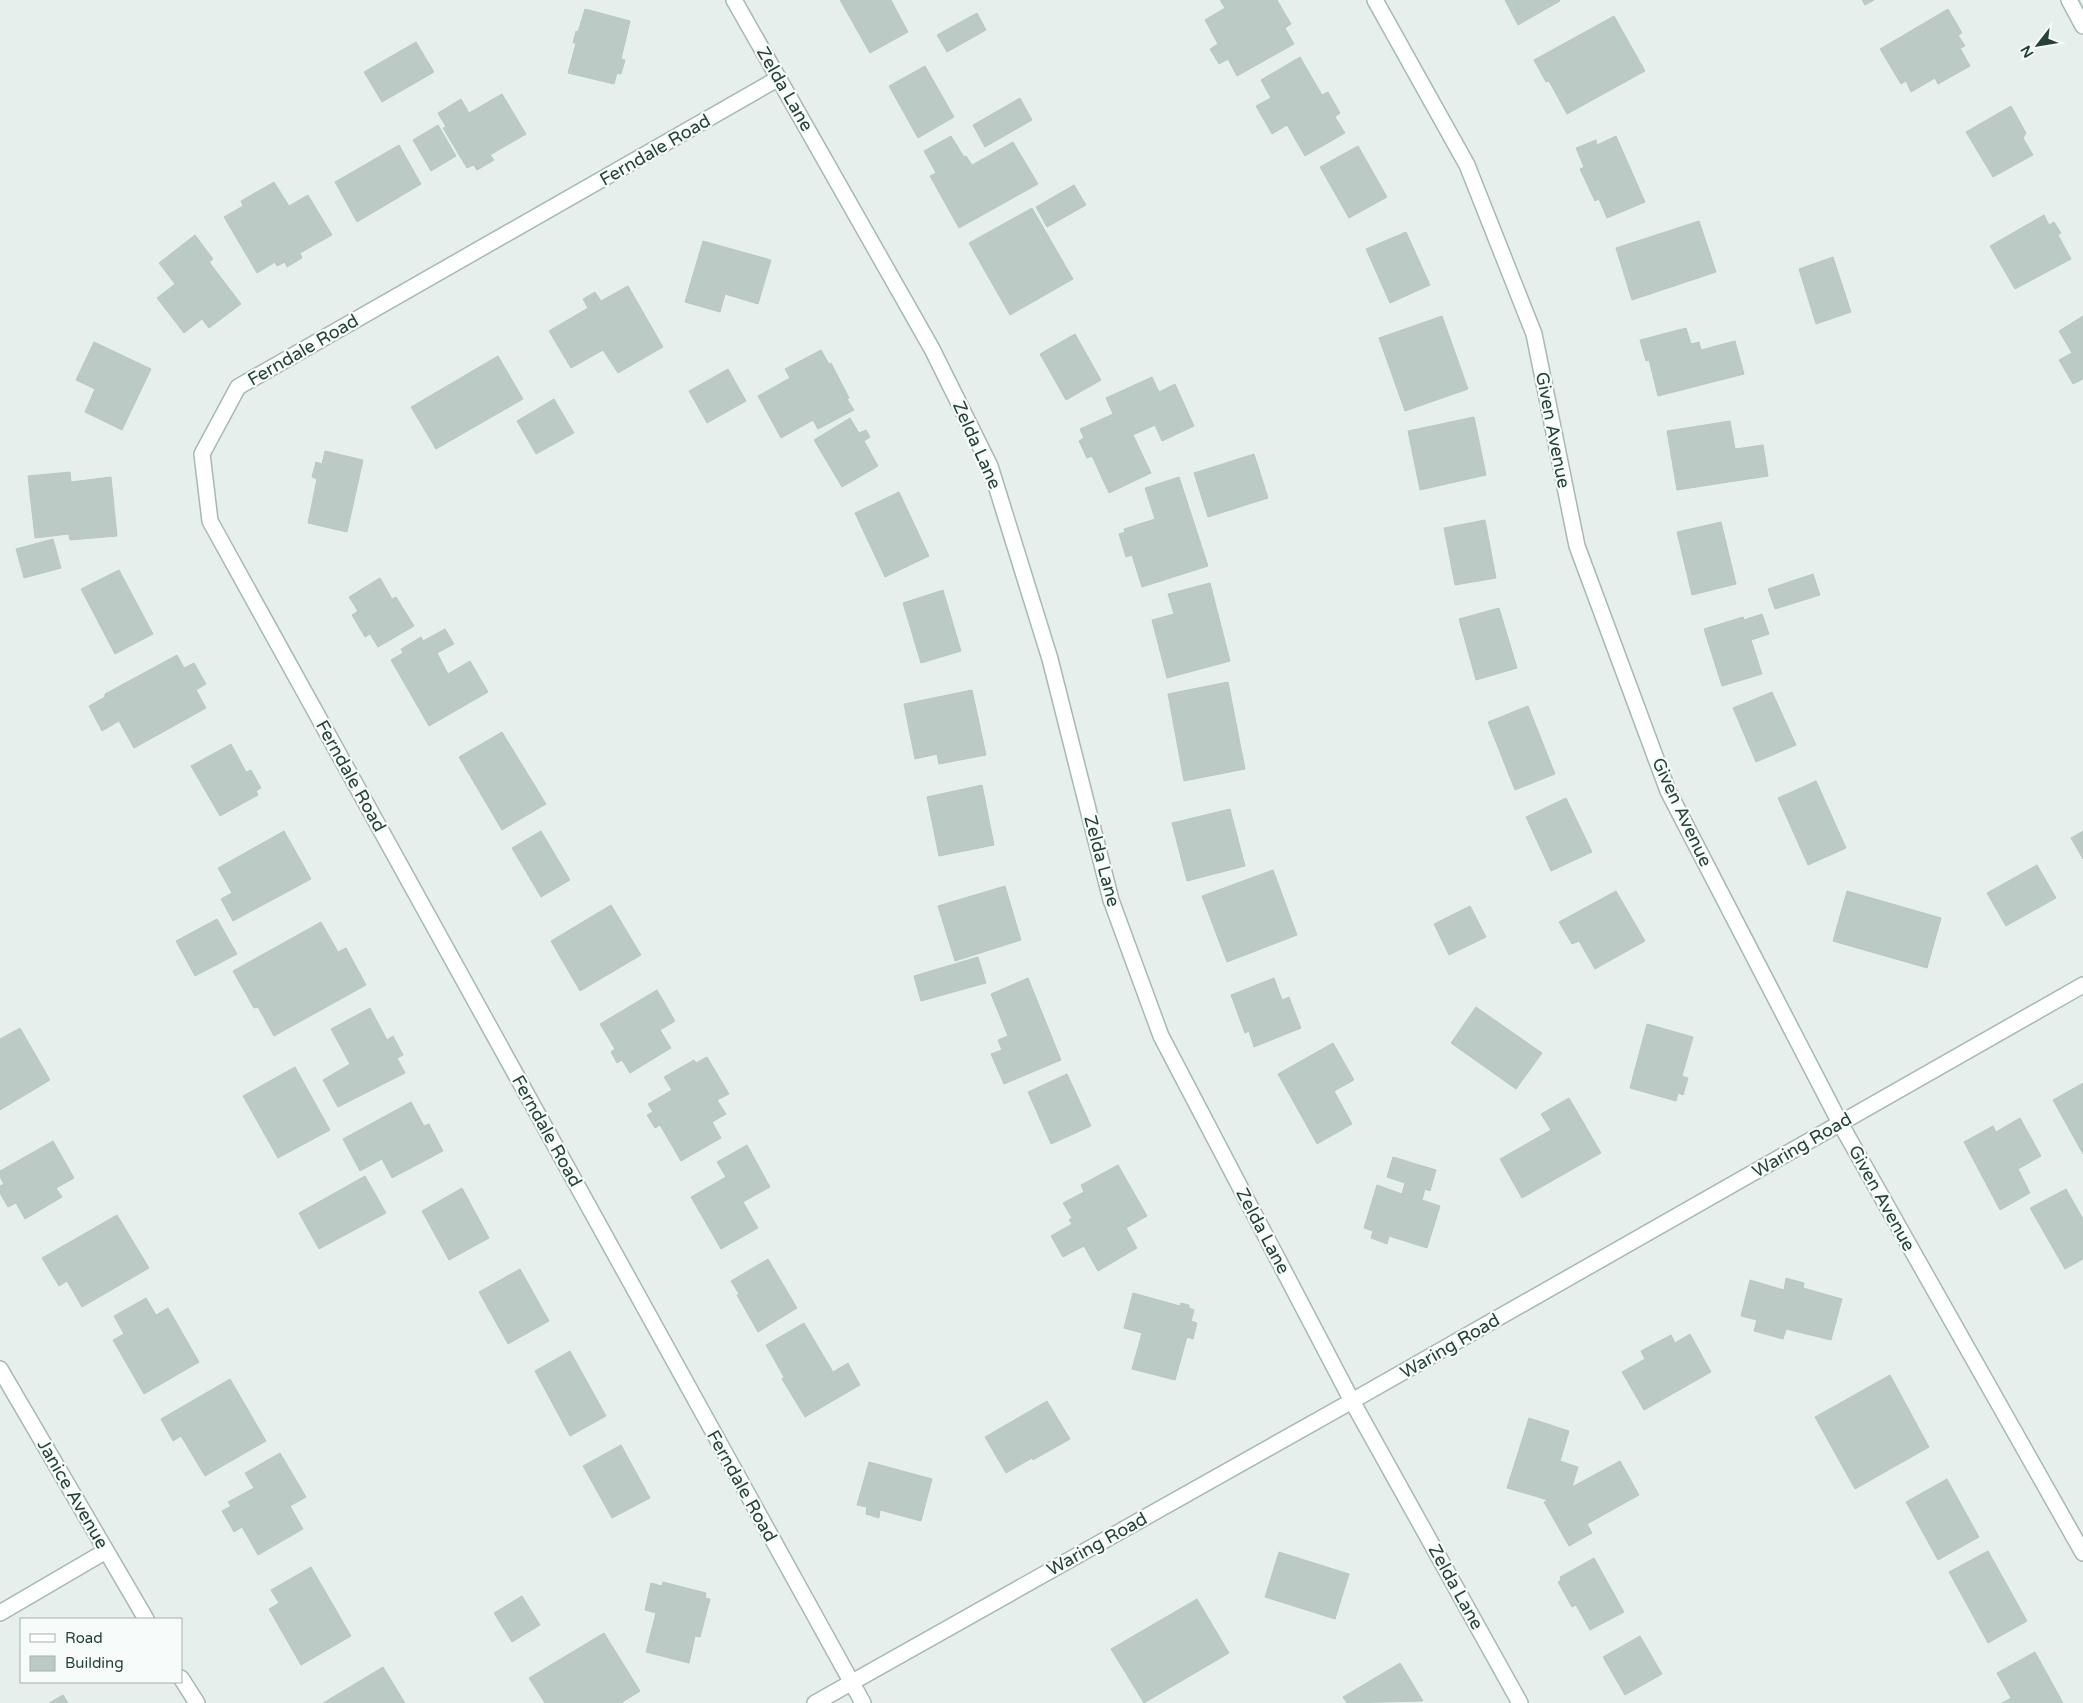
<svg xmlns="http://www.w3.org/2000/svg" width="2083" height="1703" viewBox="0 0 2083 1703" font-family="'Varela Round',sans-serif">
  <rect width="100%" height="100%" fill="#e6efeb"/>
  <path fill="#bbcac4" stroke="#b8c9c2" d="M840 0H891L908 32 870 53Z
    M1220 0H1277L1291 24 1285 28 1294 44 1237 76 1228 59 1219 64 1210 49 1218 44 1205 20 1225 8Z
    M1505 0H1559L1560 1 1518 25Z
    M1862 0H1874L1865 5Z
    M585 9 630 21 621 59 625 60 621 74 617 73 614 84 568 73 576 43H573L576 31 578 32Z
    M1948 9 1962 33 1958 35 1965 46 1960 48 1970 66 1938 84 1935 78 1911 92 1906 81 1901 84 1880 49Z
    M977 13 986 30 947 52 937 35Z
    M1614 16 1645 71 1567 114 1549 81 1546 82 1534 60Z
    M416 42 434 72 382 102 364 72Z
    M1300 57 1322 95 1328 92 1340 113 1335 117 1345 133 1305 156 1287 125 1272 134 1256 106 1271 98 1261 80Z
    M925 66 954 117 918 138 889 86Z
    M502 94 526 134 490 155 494 160 477 170 474 165 467 168 443 128 446 127 438 113 461 99 469 113Z
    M1020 98 1032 120 985 147 973 125Z
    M2011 106 2026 133 2023 138 2033 155 1993 177 1966 132Z
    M438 125 456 156 431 171 413 140Z
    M951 136 964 157 966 156 972 165 1013 142 1038 184 959 228 930 176 936 173 924 151Z
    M1616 136 1645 202 1607 218 1599 199 1595 201 1580 169 1584 167 1576 148 1596 140 1597 145Z
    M399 145 421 184 357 222 335 182Z
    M1358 146 1387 197 1349 218 1320 167Z
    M274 182 289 206 308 195 332 235 300 253 302 258 287 267 285 262 277 266 275 262 257 273 224 217 243 206 241 201Z
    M1074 185 1086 205 1047 227 1036 207Z
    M1032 208 1073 279 1010 315 969 243Z
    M2044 215 2049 225 2054 222 2061 233 2058 235 2071 259 2015 289 1990 246Z
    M1699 221 1716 272 1632 300 1616 248Z
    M1406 232 1430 285 1390 303 1366 249Z
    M195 235 213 259 209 262 241 304 209 328 202 319 184 333 157 298 175 284 159 263Z
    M703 241 771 260 758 304 725 294 720 312 685 302Z
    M1833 257 1851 312 1816 324 1799 269Z
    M628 286 663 347 618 373 603 350 571 368 549 331 588 308 583 299 595 292 601 301Z
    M1442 316 1468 389 1405 411 1379 338Z
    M2083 316V379L2073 384 2059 360 2072 353 2059 331Z
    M1686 328 1691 344 1699 342 1701 350 1735 341 1744 374 1658 396 1649 360 1646 361 1640 340Z
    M1075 334 1101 380 1066 400 1040 354Z
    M94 342 151 369 122 430 85 412 95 389 76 380Z
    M821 350 829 364 831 363 849 398 847 399 854 410 818 429 813 420 781 438 758 396 790 378 785 369Z
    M498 356 523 399 436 449 411 407Z
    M728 369 746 401 707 423 689 391Z
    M1152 377 1159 392 1175 384 1194 426 1162 441 1155 425 1133 435 1151 473 1109 493 1092 456 1087 458 1079 441 1084 438 1080 429 1113 414 1106 398Z
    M554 399 574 433 536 454 517 421Z
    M1474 417 1486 475 1420 490 1408 431Z
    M850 418 859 433 866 430 870 437 864 441 878 466 842 487 814 440Z
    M1730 421 1735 449 1763 445 1768 476 1677 490 1667 431Z
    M325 451 363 460 347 532 308 523 317 479 312 477 316 462 322 464Z
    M1254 454 1268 498 1208 517 1194 473Z
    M70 472 71 482 111 477 117 536 70 540 69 534 35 538 28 476Z
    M1179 477 1208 566 1142 587 1132 555 1126 557 1119 534 1125 532 1124 529 1155 519 1145 488Z
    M899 492 929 556 885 577 855 513Z
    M1485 520 1496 578 1455 585 1444 528Z
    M1721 522 1736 584 1692 595 1677 532Z
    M53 539 61 568 24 578 16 549Z
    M119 570 153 634 115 654 81 589Z
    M1813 574 1820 595 1775 609 1768 589Z
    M380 578 392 599 396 597 414 626 378 647 370 634 365 637 352 615 358 611 349 597Z
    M1210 583 1230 661 1167 678 1152 620 1174 614 1168 594Z
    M943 590 961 651 921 663 903 603Z
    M1499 608 1517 668 1476 680 1459 619Z
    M1762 614 1769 634 1751 640 1762 674 1722 686 1704 629 1743 617 1744 620Z
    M445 629 454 644 437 653 448 674 470 661 488 692 429 726 391 660 403 653 401 649 421 637 423 641Z
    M177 655 184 668 194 663 206 684 196 690 206 708 134 748 119 721 102 731 89 706 105 697V694Z
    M1228 682 1245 769 1184 781 1168 694Z
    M972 690 986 755 939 764 937 754 915 759 904 704Z
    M1772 692 1796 745 1756 762 1733 708Z
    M1528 706 1555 774 1515 790 1488 722Z
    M502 732 546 804 502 830 459 757Z
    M231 744 246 772 251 770 261 788 256 791 258 795 220 816 191 766Z
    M1816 781 1846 848 1808 865 1778 798Z
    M982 785 994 845 939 856 927 797Z
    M1566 798 1592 852 1551 871 1526 817Z
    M1230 809 1245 866 1187 881 1172 823Z
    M284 831 311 879 233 921 221 899 232 893 218 868Z
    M541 831 570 880 541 897 512 848Z
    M2083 831V859L2071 838Z
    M2037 865 2056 898 2006 926 1987 893Z
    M1273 870 1297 935 1227 962 1202 896Z
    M1005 886 1021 940 955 961 938 906Z
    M1616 891 1645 941 1595 969 1579 941 1572 944 1559 922Z
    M1847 891 1941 918 1927 968 1833 941Z
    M611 905 641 955 580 991 551 941Z
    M1470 906 1486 937 1449 955 1434 924Z
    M217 919 237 954 195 976 176 941Z
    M321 922 338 952 346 948 366 985 274 1036 258 1007 254 1008 233 971Z
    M978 957 986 983 921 1001 914 976Z
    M1028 978 1061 1060 1004 1084 991 1054 1002 1050 998 1040 1008 1036 991 994Z
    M1274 978 1282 1000 1289 997 1301 1028 1254 1047 1249 1031 1245 1033 1231 995Z
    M657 990 675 1021 660 1030 671 1048 630 1073 622 1060 617 1063 611 1052 615 1049 600 1024Z
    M1476 1007 1542 1053 1516 1089 1451 1043Z
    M370 1008 387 1040 393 1036 403 1055 397 1058 405 1073 338 1107 323 1080 350 1064 331 1029Z
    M1647 1024 1693 1037 1682 1076 1688 1078 1683 1095 1678 1093 1676 1101 1630 1088Z
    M20 1028 50 1080 0 1110V1039Z
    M1333 1043 1354 1080 1334 1091 1352 1124 1317 1144 1278 1074Z
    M707 1057 729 1094 717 1100 726 1114 712 1122 721 1138 681 1161 660 1125 655 1128 647 1115 653 1112 648 1104 672 1090 664 1077 694 1060 696 1063Z
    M295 1067 330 1130 278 1158 243 1096Z
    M1067 1074 1091 1126 1051 1144 1028 1092Z
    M2083 1083V1154L2053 1100Z
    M1569 1098 1601 1153 1522 1198 1500 1159 1551 1130 1541 1114Z
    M411 1102 424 1126 429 1124 443 1151 392 1178 382 1159 360 1171 343 1139Z
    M2020 1118 2041 1156 2018 1169 2030 1193 2000 1210 1964 1142 1993 1126 1996 1132Z
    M53 1141 74 1178 56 1188 62 1197 25 1219 16 1203 8 1207 0 1193V1186L4 1184 0 1177V1171Z
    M747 1145 770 1187 743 1202 758 1228 721 1249 691 1197 726 1177 717 1162Z
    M1393 1157 1436 1170 1430 1191 1425 1189 1422 1200 1440 1206 1427 1248 1389 1236 1387 1244 1371 1238 1373 1231 1364 1228 1377 1185 1402 1194 1405 1183 1387 1177Z
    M1118 1165 1147 1216 1126 1228 1137 1248 1098 1271 1084 1246 1063 1257 1051 1236 1072 1224 1069 1220 1072 1218 1063 1203 1084 1192 1081 1185Z
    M365 1176 386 1213 319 1249 299 1213Z
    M462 1188 489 1238 449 1260 422 1211Z
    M2066 1189 2083 1219V1259L2065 1269 2030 1208Z
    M117 1215 149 1268 82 1307 67 1281 59 1286 42 1258Z
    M768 1259 797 1308 758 1332 737 1295 739 1294 731 1281Z
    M520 1269 549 1321 508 1344 479 1292Z
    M1786 1278 1804 1283 1803 1288 1842 1299 1831 1340 1786 1329 1783 1339 1754 1331 1757 1320 1741 1316 1750 1280 1784 1290Z
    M1133 1293 1180 1306 1181 1303 1189 1305V1308L1194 1310 1191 1321 1197 1323 1193 1339 1187 1337 1175 1380 1132 1369 1142 1333 1124 1328Z
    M146 1298 156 1315 168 1308 199 1362 144 1394 113 1340 124 1334 114 1316Z
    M804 1323 833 1372 848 1363 860 1385 805 1417 782 1379 784 1377 766 1345Z
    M1690 1334 1711 1372 1644 1410 1622 1372 1645 1359 1641 1351 1671 1335 1675 1343Z
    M570 1351 606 1416 570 1436 535 1371Z
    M1890 1375 1929 1447 1855 1489 1815 1417Z
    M230 1379 266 1441 205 1476 181 1436 173 1441 161 1419Z
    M1047 1401 1070 1439 1033 1460 1032 1458 1006 1473 985 1437Z
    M1529 1418 1569 1431 1560 1461 1578 1467 1572 1487 1620 1461 1639 1495 1587 1524 1592 1533 1569 1546 1544 1502 1548 1500 1507 1488Z
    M621 1445 650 1498 612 1518 583 1466Z
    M280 1453 306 1497 290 1506 303 1529 258 1555 242 1527 234 1532 222 1511 231 1506 228 1502 254 1488 245 1473Z
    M869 1462 932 1479 921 1521 880 1510 879 1518 866 1514 867 1507 857 1505Z
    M1947 1479 1979 1537 1938 1560 1906 1502Z
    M1988 1551 2027 1621 1988 1643 1949 1572Z
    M1279 1552 1349 1574 1335 1619 1265 1597Z
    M1594 1558 1624 1612 1590 1630 1576 1605 1572 1607 1558 1582 1561 1580 1560 1577Z
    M311 1567 351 1636 301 1665 269 1609 279 1603 271 1590Z
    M663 1582 706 1593 705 1598 710 1599 700 1637 695 1636 689 1663 646 1652 656 1613 645 1610 651 1583 662 1586Z
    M522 1596 540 1625 512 1642 494 1613Z
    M1197 1599 1229 1653 1144 1703 1111 1649Z
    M604 1633 640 1691 621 1703H545L529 1678Z
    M1640 1636 1662 1674 1625 1695 1603 1657Z
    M2035 1652 2063 1703H2002L2011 1698 1997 1673Z
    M1400 1663 1423 1701 1347 1703 1343 1697Z
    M383 1667 405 1703H323Z
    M63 1695 68 1703H49Z"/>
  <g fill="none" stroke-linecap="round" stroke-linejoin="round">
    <defs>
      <path id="minor" d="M734 0 932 349 990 466 1050 659 1111 900 1161 1036 1352 1401 1520 1703
        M1375 0 1467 165 1534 334 1577 546 1668 791 1840 1123 2083 1553
        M2069 0 2083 26
        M779 78 238 387 202 454 210 521 863 1703
        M0 1369 146 1619
        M0 1613 106 1551
        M181 1678 197 1703
        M815 1703 1352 1401 2083 985"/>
    </defs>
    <use href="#minor" stroke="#a8b8b2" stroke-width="18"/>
    <use href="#minor" stroke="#fff" stroke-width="15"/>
  </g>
  <g text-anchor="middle" stroke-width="4.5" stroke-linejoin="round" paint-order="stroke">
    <g font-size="18" fill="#24423a" stroke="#f7fbf9">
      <text transform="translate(785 89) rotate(60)" y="6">Zelda Lane</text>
      <text transform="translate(655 150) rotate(-30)" y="6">Ferndale Road</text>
      <text transform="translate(303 350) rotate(-30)" y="6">Ferndale Road</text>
      <text transform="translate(1553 430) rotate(79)" y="6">Given Avenue</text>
      <text transform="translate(977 445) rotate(66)" y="6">Zelda Lane</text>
      <text transform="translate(351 776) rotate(61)" y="6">Ferndale Road</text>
      <text transform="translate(1682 812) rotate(65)" y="6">Given Avenue</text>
      <text transform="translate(1102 861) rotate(75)" y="6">Zelda Lane</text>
      <text transform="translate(547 1131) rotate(61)" y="6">Ferndale Road</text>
      <text transform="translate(1802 1145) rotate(-30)" y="6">Waring Road</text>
      <text transform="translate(1882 1198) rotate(61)" y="6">Given Avenue</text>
      <text transform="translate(1263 1231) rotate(62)" y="6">Zelda Lane</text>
      <text transform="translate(1450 1346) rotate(-30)" y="6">Waring Road</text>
      <text transform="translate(742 1486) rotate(61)" y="6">Ferndale Road</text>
      <text transform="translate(73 1494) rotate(60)" y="6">Janice Avenue</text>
      <text transform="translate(1097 1544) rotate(-29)" y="6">Waring Road</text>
      <text transform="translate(1456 1587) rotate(61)" y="6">Zelda Lane</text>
    </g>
  </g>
  <rect x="20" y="1618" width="162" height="65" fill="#f7fbf9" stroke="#a3b1ad"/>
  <rect x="30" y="1634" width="25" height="8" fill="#ffffff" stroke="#a3b1ad"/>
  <text x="65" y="1643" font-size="15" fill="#24423a">Road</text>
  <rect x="30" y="1656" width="25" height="15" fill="#bbcac4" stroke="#a3b1ad"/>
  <text x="65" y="1668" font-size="15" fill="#24423a">Building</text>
  <g transform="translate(2038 45) rotate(239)" stroke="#f7fbf9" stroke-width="4" paint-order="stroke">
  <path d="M0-4L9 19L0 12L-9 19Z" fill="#24423a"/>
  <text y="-8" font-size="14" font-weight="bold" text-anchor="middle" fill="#24423a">N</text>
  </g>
</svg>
